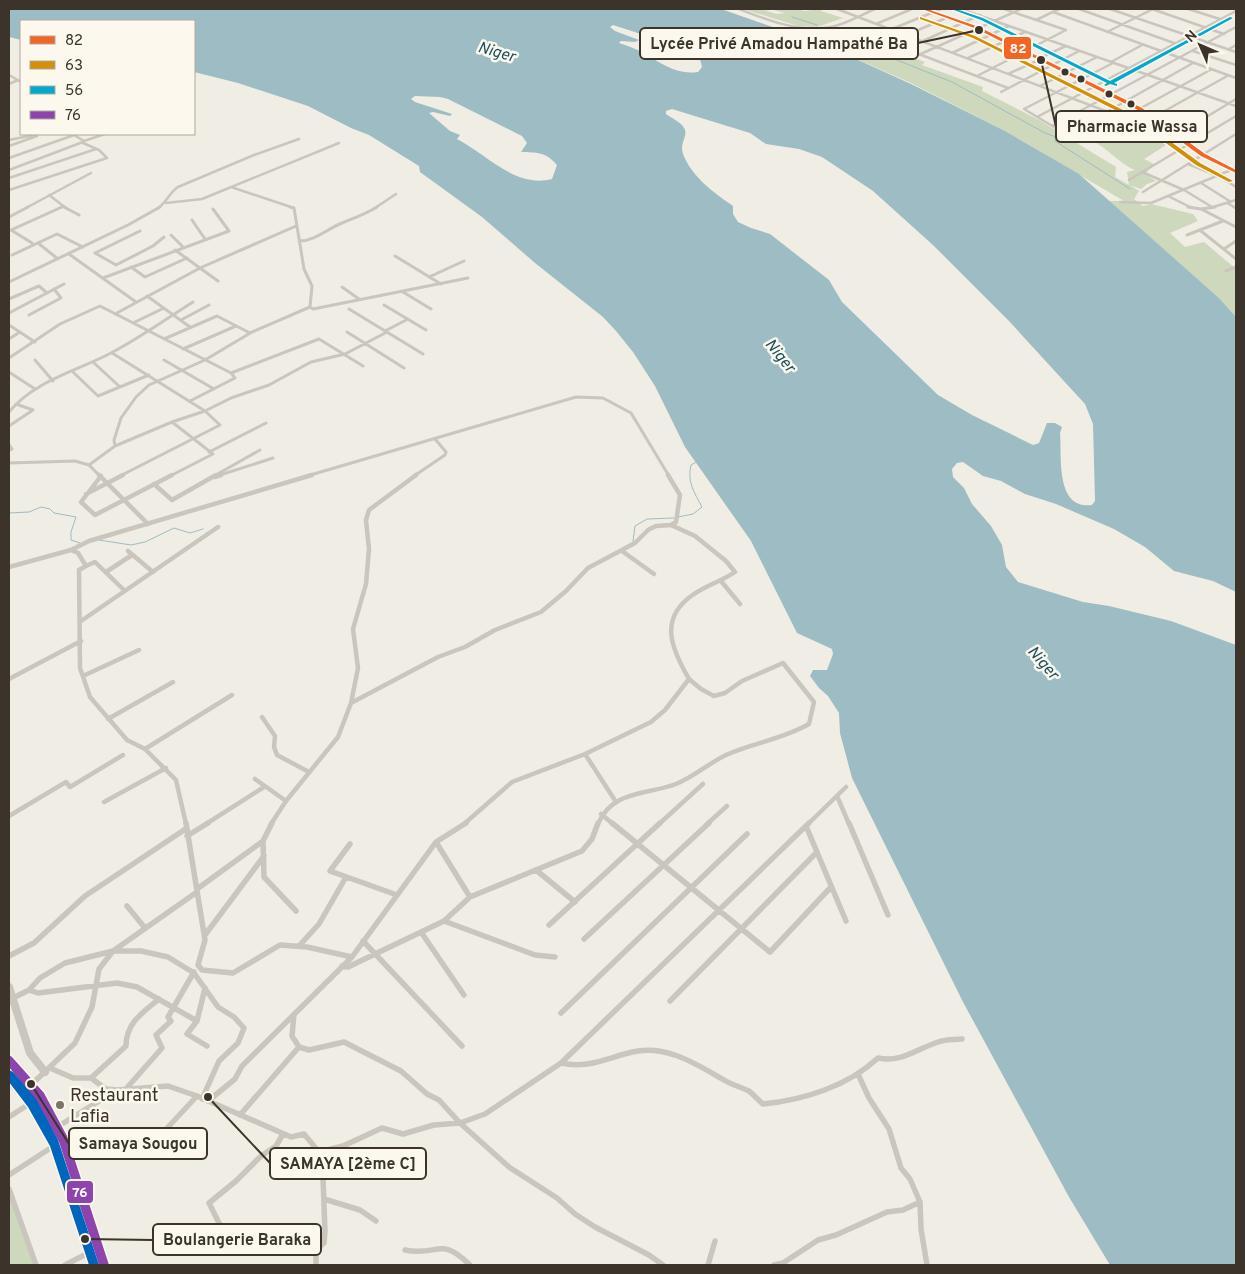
<svg xmlns="http://www.w3.org/2000/svg" width="1245" height="1274" viewBox="0 0 1245 1274" font-family="Overpass,sans-serif">
  <rect width="100%" height="100%" fill="#f0ede4"/>
  <path fill="#cdd8bd" d="M743 9H760L777 14 785 13 770 9H799L804 11 821 9H822L821 11 843 18 817 27 798 26Z
    M827 27 838 29 855 41C866 39 911 57 925 62L922 65 983 87 982 91 1039 120 1116 167 1115 177 1129 185 1127 172 1135 170C1120 164 1109 150 1095 142 1105 141 1115 135 1123 135 1133 133 1157 139 1166 145L1144 159 1154 164 1145 174 1156 181 1147 184 1141 189 1130 185 1139 191 1134 199 1143 206 1151 204 1193 214 1198 221 1170 233 1185 247 1204 242 1236 269V317L1219 298 1109 201H1124L1005 131 911 83 827 46 842 42 822 36 823 34 817 29Z
    M9 1195 35 1265H9Z"/>
  <path fill="#9ebcc3" fill-rule="evenodd" d="M9 9H721L827 46 911 84 1005 131 1079 174 1219 298 1236 317V592L1213 581 1174 571 1145 547 1114 529 1056 504 1025 494 1001 481 983 476 963 462 957 463 952 469 953 477 964 488 972 504 991 526 1002 545 1006 567 1018 582 1083 602 1109 606 1171 621 1236 645V1265H1110L1069 1197 963 1002 852 778 840 733 839 713 828 696 819 688 810 676 813 670H827L833 654 832 649 797 633 751 541 685 447 655 386 633 352 616 331 603 317 535 263 482 217 420 172 419 166 369 135 351 128 308 106 238 83 194 72V21H21V40L9 37ZM613 25 644 35 649 34 644 31H652L666 42 701 54 700 59 702 67 698 72C676 75 663 64 645 54 637 49 628 46 619 43L621 41 635 42 639 40 615 31 610 27ZM415 96 440 97 448 99 522 136 527 143 521 152C537 153 545 151 557 165L552 179C516 189 485 153 457 139L460 135 450 131 429 113 433 112 450 116 452 114 415 102 411 99ZM672 109 750 133 766 144 799 149 822 157 873 191 934 246 1009 321 1085 404 1093 424 1095 501 1092 505C1055 510 1062 456 1060 433L1062 427 1055 423H1047L1039 443 1033 445 972 415 938 395 842 302 829 280 770 234 751 228 738 222 733 214V206C713 192 692 177 683 154 679 144 689 134 684 128 681 122 671 118 666 114V111Z"/>
  <g fill="none" stroke-linecap="round" stroke-linejoin="round">
    <path stroke="#9ebcc3" stroke-width="1" d="M792 17 817 25
      M837 36 952 82 1045 133 1056 137 1055 141 1130 189
      M9 513 29 512 41 507 50 509 54 513 76 517 71 532V540L80 543
      M678 517 693 514 702 507C694 492 687 482 691 465L698 461
      M99 540 131 545 145 542 174 528 190 533 203 529
      M633 541 635 526 647 519 674 518"/>
    <path stroke="#cac5bd" stroke-width="2.5" d="M739 9C767 20 800 33 831 27 846 24 861 15 875 9
      M837 9 1124 118
      M961 9 1236 106
      M1004 9 1066 30
      M1079 9 1174 43
      M1110 9 1236 52
      M1152 9 1224 34
      M1188 9 1220 19
      M1053 12 1236 78
      M1036 20 1059 9
      M876 24 912 9
      M1107 32 1153 9
      M907 35 948 17
      M874 37 1008 88
      M865 40 941 9
      M923 41 980 15
      M1229 49 1236 45
      M1193 51 1236 65
      M952 53 1009 26
      M914 57 1021 9
      M968 58 1025 32
      M1040 58 1066 46
      M1111 62 1142 45
      M1008 74 1041 59
      M9 75 21 82
      M977 76 1066 30
      M9 84 18 80
      M1040 86 1097 57
      M1001 92 1079 51
      M1024 109 1079 142 1212 69
      M1024 109 1113 63
      M1037 117 1236 11
      M1152 118 1229 75
      M1052 126 1236 27
      M74 135 84 141 105 134
      M1066 135 1193 63
      M1175 136 1236 99
      M9 140 34 135
      M1168 143 1178 137
      M9 146 37 136
      M9 158 77 134
      M1188 164 1218 176 1236 187
      M9 170 83 142
      M1142 172 1184 190 1212 207
      M9 178 96 149
      M1129 180 1236 116
      M1201 183 1231 202
      M231 187 294 208
      M9 190 107 158 99 150 83 143
      M1143 192 1236 134
      M49 195 66 208
      M1168 196 1192 208
      M1120 202 1151 203 1236 168
      M166 203 202 199 339 143
      M1227 203 1236 208
      M26 208 91 173
      M59 208 63 206
      M158 208C167 202 169 193 178 187L254 155 299 139
      M375 208 396 194
      M1210 208 1236 200"/>
    <path stroke="#cac5bd" stroke-width="3" d="M64 207 79 215
      M290 207 294 208 304 269 312 286 310 307 313 309 468 278
      M1188 207 1201 209 1215 207
      M1234 207 1236 208
      M1203 210 1236 227
      M9 217 28 207
      M192 220 205 239
      M11 230 62 207
      M11 230 32 243
      M1201 231 1236 259
      M171 235 183 247
      M1187 235 1223 221
      M299 241C315 241 327 229 342 223 354 218 366 214 377 207
      M38 243 58 259
      M1224 249 1236 241
      M175 250 218 281
      M95 253 116 265 153 246 164 237
      M95 253 140 231
      M69 254 136 302
      M12 255 57 234 83 247
      M395 256 441 284
      M131 267 145 277 187 258
      M1226 271 1236 267
      M429 277 464 261
      M103 278 229 231 213 209
      M9 282 128 225 160 207
      M342 287 359 299
      M403 292 431 309
      M147 296 190 327
      M9 299 39 286 47 293
      M384 305 426 330
      M349 309 423 354
      M9 313 64 284
      M115 314 200 268 296 226
      M29 315 61 298 54 289
      M181 320 209 305
      M133 323 164 308
      M9 325 35 342
      M385 331 408 319
      M347 332 404 368
      M9 339 20 332
      M164 339 217 316 250 333
      M183 349 236 326
      M112 353 205 411 220 425 120 476
      M9 358 60 324 100 306 231 373 235 378 190 401
      M35 360 53 381
      M164 360 214 389
      M93 362 120 387
      M9 372 35 389
      M73 372 98 396 149 375
      M231 373 319 339 363 366
      M16 404 33 410
      M9 412C34 381 77 371 111 353 140 338 166 319 193 302
      M9 426 33 410
      M9 445 12 449 9 450
      M115 446 114 440 121 418 136 397 149 385 205 360 252 332 310 307
      M209 452 266 423
      M9 463 75 461 89 465 115 446 172 422 205 411 231 398 269 385 311 362 345 354 387 332
      M89 465 100 476
      M170 476 213 454 172 422
      M214 476 260 450
      M217 476 273 458
      M307 476 576 397 603 398 631 413 669 476
      M414 476 445 455 446 452 435 439"/>
    <path stroke="#cac5bd" stroke-width="4.5" d="M99 475 148 524
      M668 475 680 495 676 522 671 525
      M101 476 81 502 95 515 172 475
      M215 477 221 475
      M154 484 172 500 216 475
      M86 494 123 475
      M71 550 78 553 86 566 79 570 80 668 90 697 127 740 145 749 176 780 186 824
      M128 551 153 572
      M622 551 654 574
      M86 566 95 562 125 591
      M9 567 71 550 89 541 312 475
      M106 572 132 555
      M721 581 740 604
      M81 621 218 527
      M83 676 139 650
      M9 679 81 641
      M351 703 438 657 465 647 495 630 541 612 566 591 588 568 635 543 648 530 656 526 671 525 695 536 726 561 735 572C722 581 707 585 694 594 658 618 671 648 689 679L665 710 651 722 585 754 512 782 464 824
      M262 717 275 736 274 747 277 755 309 772
      M108 719 173 682
      M145 749 232 695
      M585 754 616 802
      M255 779 286 801
      M837 796 849 824
      M104 802 166 768
      M601 814 613 824
      M9 816 66 782 70 787 123 755
      M206 824 264 787
      M271 824 286 801 338 737 351 703 358 668 353 629 366 584 369 549 366 520 369 510 416 475
      M598 824C612 790 647 795 676 784 694 777 709 763 726 755 753 743 783 739 809 724L814 702 783 663 742 681 725 693 714 696 701 689 689 679
      M659 824 703 784
      M707 824 727 806
      M808 824 846 787"/>
    <path stroke="#cac5bd" stroke-width="5.5" d="M186 823 205 940 198 965 202 970 233 973 280 945 307 947 352 957
      M612 823 770 952 831 887
      M849 823 888 915
      M806 826 846 921
      M187 836 208 823
      M263 841 264 877 296 911
      M436 842 470 897
      M350 844 330 871 397 895
      M536 870 575 902
      M197 889 263 841 272 823
      M127 906 145 928
      M444 921 535 955 555 957
      M549 925 660 823
      M421 932 464 995
      M205 935 264 856
      M584 939 709 823
      M363 941 462 1046
      M299 946 319 924 346 877
      M9 956 34 943 85 896 187 828
      M342 966 348 967 444 921 470 897 582 851 592 839 598 823
      M205 988 197 1021 187 1034 207 1046
      M29 990 38 993 117 983 137 987 197 1021
      M9 1000 29 990 40 978 65 963 113 951H141L168 957 194 973 218 1007 234 1017 244 1028 238 1043 219 1061 202 1099
      M670 1001 817 852
      M561 1013 747 834
      M294 1014 292 1036 299 1047
      M561 1063C588 1069 607 1058 632 1052 666 1044 696 1064 724 1080 732 1085 741 1087 749 1091 754 1095 758 1100 763 1104 804 1100 848 1086 878 1058 901 1063 917 1049 938 1042 946 1039 954 1040 962 1039
      M50 1068 73 1078H91L106 1089 117 1090
      M858 1074 869 1098 889 1129 901 1168 910 1179 920 1202
      M91 1078 126 1046C126 1023 143 1012 159 999
      M31 1085 75 1043 92 1007 99 969 113 951 197 892
      M125 1090 162 1048 156 1035 171 1021 168 1017 194 972
      M208 1101 235 1079 242 1066 352 957 436 842 466 823
      M240 1115 299 1047 309 1050 344 1042 401 1071 427 1094 439 1100 460 1123 509 1167 557 1198 575 1214 595 1227 649 1255 663 1265
      M9 1117 40 1097
      M57 1127 117 1090 168 1086 197 1096 291 1137 304 1134 319 1152 343 1146 382 1128 403 1134 434 1125 460 1123 485 1114 561 1063 809 823
      M283 1134 276 1146 261 1156 236 1181 209 1203 221 1227 253 1246 261 1249H276L305 1242 311 1243 316 1249V1265
      M143 1154 197 1096
      M9 1175 63 1140
      M9 1189 36 1265
      M324 1199 360 1210 376 1221
      M316 1249 324 1243 325 1231 322 1151
      M405 1250C439 1257 439 1235 470 1265
      M65 1265 98 1248
      M708 1265 715 1241
      M774 1265 783 1263 818 1240 836 1235 887 1212 903 1210 920 1202 921 1229 927 1265"/>
    <path stroke="#cac5bd" stroke-width="8" d="M9 987 30 1053 45 1072"/>
    <path stroke="#bab5ad" stroke-width="4" d="M924 9 978 28 1140 109 1203 155 1236 172"/>
    <path fill="#afaaa2" fill-rule="evenodd" d="M9 1056 12 1057 43 1094 66 1137 109 1265H99L59 1142 37 1100 9 1067Z"/>
    <defs>
      <path id="bus-1" d="M922 9H927L979 27 1142 108 1205 154 1236 170V173L1201 156 1138 110 977 29Z"/>
      <path id="bus-2" d="M920 17 975 36 1137 117 1200 163 1233 181 1229 182 1196 165 1133 119 973 38 920 19Z"/>
      <path id="bus-3" d="M951 9H956L983 18 1110 81 1230 17 1233 18 1114 83 1117 84V86L1110 84 1106 86 1104 85 1107 83 981 20Z"/>
      <path id="bus-4" d="M9 1055 12 1057 44 1093 67 1136 109 1265H99L59 1142 36 1101 9 1067Z"/>
      <path id="bus-5" d="M9 1070 13 1072 36 1099 58 1140 99 1265H89L50 1146 28 1107 9 1082Z"/>
    </defs>
    <use href="#bus-1" stroke="#fcf8ed" stroke-width="3"/>
    <use href="#bus-2" stroke="#fcf8ed" stroke-width="3"/>
    <use href="#bus-3" stroke="#fcf8ed" stroke-width="3"/>
    <use href="#bus-4" stroke="#fcf8ed" stroke-width="3"/>
    <use href="#bus-5" stroke="#fcf8ed" stroke-width="3"/>
    <use href="#bus-1" fill="#f26522" fill-rule="evenodd"/>
    <use href="#bus-2" fill="#d28f08" fill-rule="evenodd"/>
    <use href="#bus-3" fill="#00a9ce" fill-rule="evenodd"/>
    <use href="#bus-4" fill="#8e44ad" fill-rule="evenodd"/>
    <use href="#bus-5" fill="#0065bd" fill-rule="evenodd"/>
  </g>
  <g fill="#3c332a" stroke="#fcf8ed" stroke-width="2">
    <circle cx="1065" cy="72" r="4.5"/>
    <circle cx="1081" cy="79" r="4.5"/>
    <circle cx="1109" cy="94" r="4.5"/>
    <circle cx="1131" cy="104" r="4.5"/>
  </g>
  <circle fill="#7b746b" stroke="#fcf8ed" stroke-width="2" cx="60" cy="1105" r="5"/>
  <g text-anchor="middle" stroke-width="5" stroke-linejoin="round" paint-order="stroke">
    <g font-size="16" font-style="italic" fill="#1b4f61" stroke="#fcf8ed">
      <text transform="translate(497 51) rotate(16)" y="6">Niger</text>
      <text transform="translate(781 355) rotate(51)" y="6">Niger</text>
      <text transform="translate(1044 662) rotate(49)" y="6">Niger</text>
    </g>
    <g font-size="18" fill="#3c332a" stroke="#fcf8ed" text-anchor="start">
      <text x="70" y="1101">Restaurant<tspan x="70" dy="21">Lafia</tspan></text>
    </g>
  </g>
  <path fill="none" stroke="#3c332a" stroke-width="2" d="M979 30L918 43M1041 60L1056 127M31 1084L69 1144M208 1097L270 1163M85 1239L153 1240"/>
  <g fill="#3c332a" stroke="#fcf8ed" stroke-width="2">
    <circle cx="979" cy="30" r="5"/>
    <circle cx="1041" cy="60" r="5"/>
    <circle cx="31" cy="1084" r="5"/>
    <circle cx="208" cy="1097" r="5"/>
    <circle cx="85" cy="1239" r="5"/>
  </g>
  <g fill="#fcf8ed" stroke="#3c332a" stroke-width="2">
    <rect x="640" y="28" width="278" height="31" rx="5"/>
    <rect x="1056" y="111" width="151" height="31" rx="5"/>
    <rect x="69" y="1128" width="138" height="31" rx="5"/>
    <rect x="270" y="1148" width="156" height="31" rx="5"/>
    <rect x="153" y="1224" width="168" height="31" rx="5"/>
  </g>
  <g font-size="16" text-anchor="middle" font-weight="bold" fill="#3c332a">
    <text x="779" y="49">Lycée Privé Amadou Hampathé Ba</text>
    <text x="1132" y="132">Pharmacie Wassa</text>
    <text x="138" y="1149">Samaya Sougou</text>
    <text x="348" y="1169">SAMAYA [2ème C]</text>
    <text x="237" y="1245">Boulangerie Baraka</text>
  </g>
  <g stroke="#fcf8ed" stroke-width="2">
    <rect x="1003" y="36" width="29" height="24" rx="5" fill="#f26522"/>
    <rect x="66" y="1180" width="28" height="24" rx="5" fill="#8e44ad"/>
  </g>
  <g font-size="14" text-anchor="middle" font-weight="bold" fill="#fff">
    <text x="1018" y="53">82</text>
    <text x="80" y="1197">76</text>
  </g>
  <rect width="1245" height="1274" fill="none" stroke="#3c332a" stroke-width="20"/>
  <rect x="20" y="20" width="175" height="115" fill="#fcf8ed" stroke="#afa99f"/>
  <rect x="30" y="36" width="25" height="8" fill="#f26522" stroke="#afa99f"/>
  <text x="65" y="45" font-size="15" fill="#3c332a">82</text>
  <rect x="30" y="61" width="25" height="8" fill="#d28f08" stroke="#afa99f"/>
  <text x="65" y="70" font-size="15" fill="#3c332a">63</text>
  <rect x="30" y="86" width="25" height="8" fill="#00a9ce" stroke="#afa99f"/>
  <text x="65" y="95" font-size="15" fill="#3c332a">56</text>
  <rect x="30" y="111" width="25" height="8" fill="#8e44ad" stroke="#afa99f"/>
  <text x="65" y="120" font-size="15" fill="#3c332a">76</text>
  <g transform="translate(1200 45) rotate(315)" stroke="#fcf8ed" stroke-width="4" paint-order="stroke">
  <path d="M0-4L9 19L0 12L-9 19Z" fill="#3c332a"/>
  <text y="-8" font-size="14" font-weight="bold" text-anchor="middle" fill="#3c332a">N</text>
  </g>
</svg>
